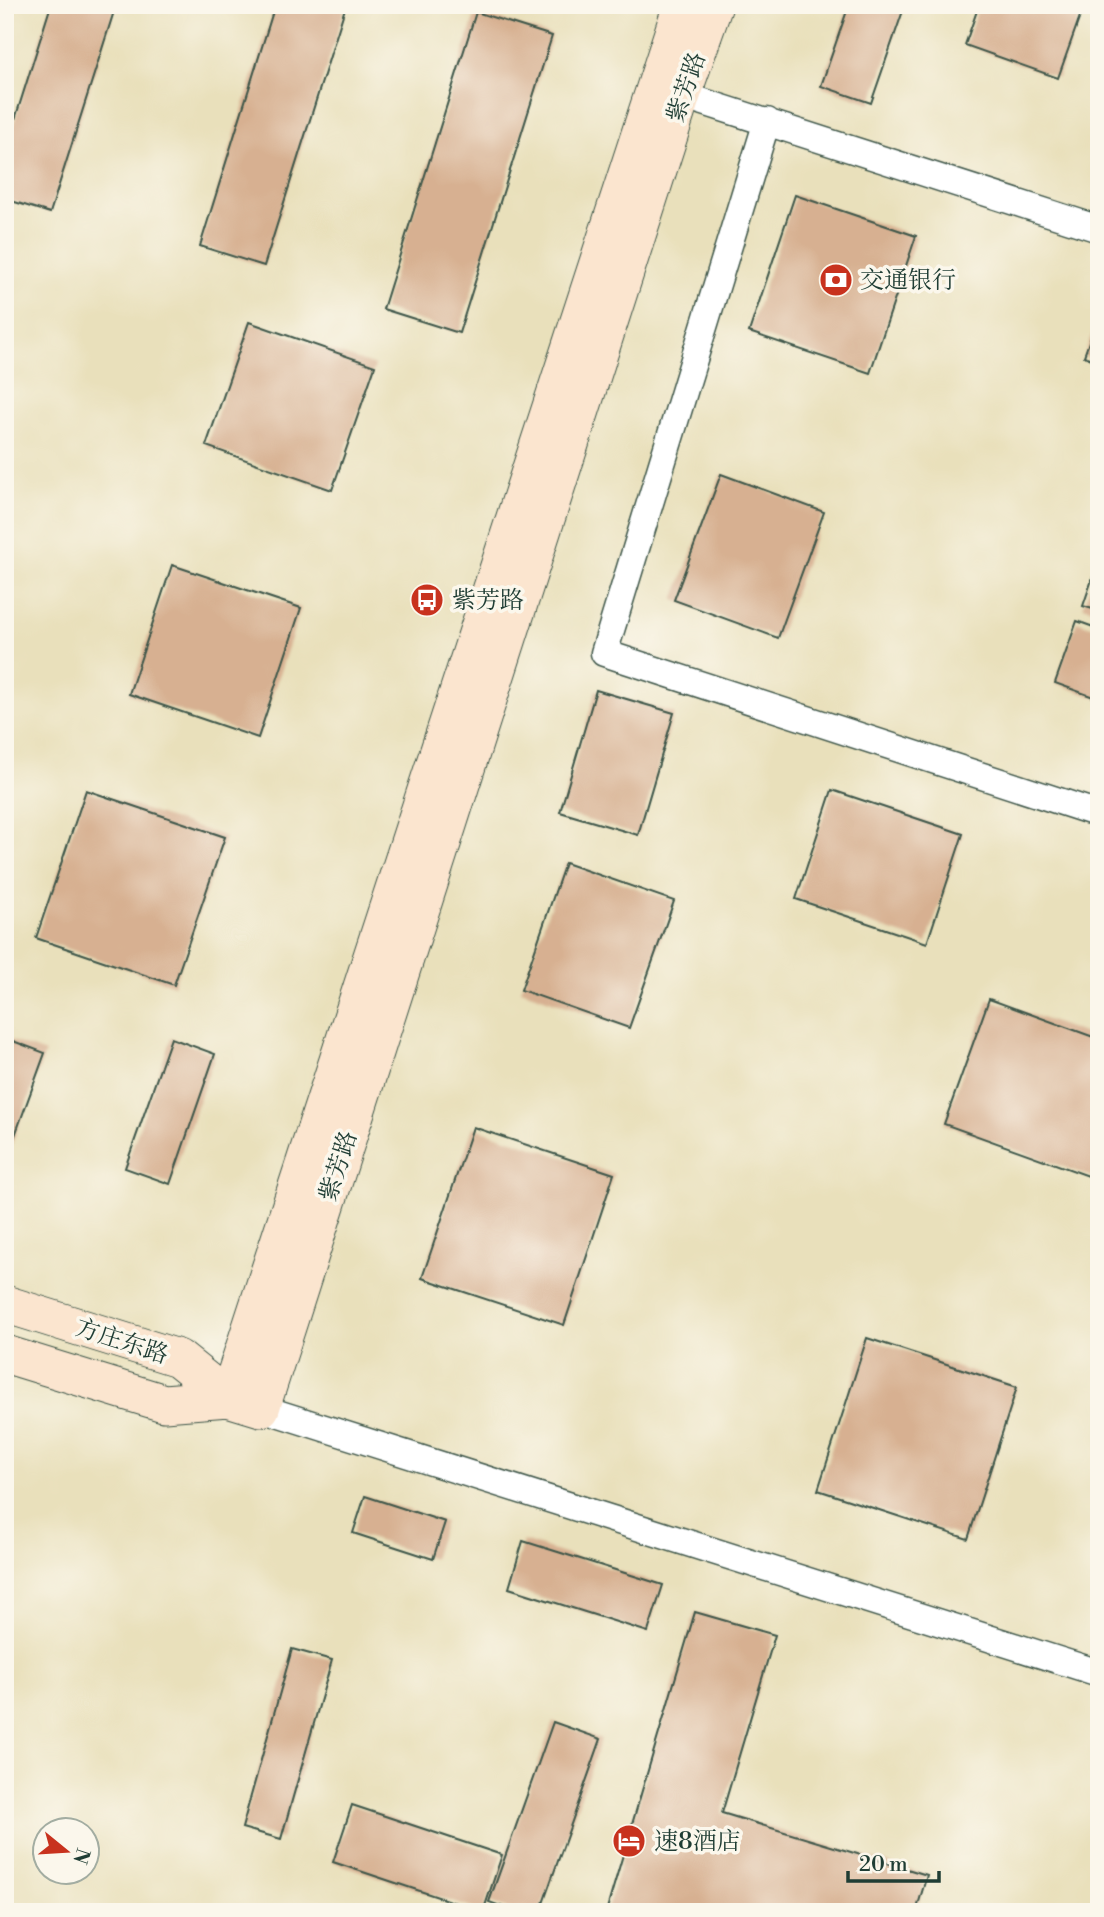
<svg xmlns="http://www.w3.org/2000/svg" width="1104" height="1917" viewBox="0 0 1104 1917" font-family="'Libre Bodoni','Noto Serif SC',serif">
  <rect width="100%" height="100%" fill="#fbf7ec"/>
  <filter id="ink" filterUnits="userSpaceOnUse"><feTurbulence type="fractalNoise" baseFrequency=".0143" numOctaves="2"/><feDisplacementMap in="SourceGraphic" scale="14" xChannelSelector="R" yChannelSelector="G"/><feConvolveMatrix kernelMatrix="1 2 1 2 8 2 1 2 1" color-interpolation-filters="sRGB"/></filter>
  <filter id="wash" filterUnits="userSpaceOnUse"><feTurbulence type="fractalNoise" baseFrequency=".00686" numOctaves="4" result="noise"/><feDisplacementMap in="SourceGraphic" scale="28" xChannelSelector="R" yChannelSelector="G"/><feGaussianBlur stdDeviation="1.57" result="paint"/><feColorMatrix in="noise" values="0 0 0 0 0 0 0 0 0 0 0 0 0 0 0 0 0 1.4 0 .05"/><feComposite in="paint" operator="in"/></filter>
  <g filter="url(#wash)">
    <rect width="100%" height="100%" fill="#e9e0bb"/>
    <g id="blocks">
      <path fill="#d7b091" d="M51 5H116L50 213 5 199V151Z
        M275 5H346L264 266 200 246Z
        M849 5H905L871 103 821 86Z
        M979 5H1084L1058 78 965 45Z
        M476 12 552 36 459 333 383 309Z
        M795 195 916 236 870 373 749 332Z
        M1098 317H1099V362L1084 356Z
        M249 322 375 366 332 490 206 446Z
        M721 474 824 512 778 638 674 600Z
        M1098 562H1099V611L1083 606Z
        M172 565 301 608 258 738 129 694Z
        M1077 621 1099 629V699L1055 683Z
        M596 690 674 713 638 835 560 812Z
        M86 790 225 837 174 985 36 938Z
        M832 790 963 834 927 943 796 899Z
        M565 863 674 901 629 1028 521 990Z
        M989 999 1099 1039V1164L1094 1178 944 1124Z
        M5 1038 45 1053 6 1160H5Z
        M171 1038 215 1054 170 1184 125 1168Z
        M473 1127 614 1174 564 1325 422 1278Z
        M867 1338 1017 1387 968 1539 818 1490Z
        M365 1496 445 1522 433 1559 353 1533Z
        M523 1541 663 1585 648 1632 509 1588Z
        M695 1612 775 1635 722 1813 927 1875 916 1912H606Z
        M292 1649 332 1660 281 1839 242 1828Z
        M553 1722 601 1739 540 1912H517L489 1902Z
        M352 1805 502 1855 483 1912 333 1862Z"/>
    </g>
  </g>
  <g filter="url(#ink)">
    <use href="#blocks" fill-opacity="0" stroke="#3d5548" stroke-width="2"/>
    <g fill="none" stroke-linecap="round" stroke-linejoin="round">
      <defs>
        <path id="street" d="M682 95 1099 229
          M767 121 604 653 1099 814
          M261 1408 1099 1673"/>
        <path id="secondary" d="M5 1304 178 1358 228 1398 261 1408 682 95 714 5
          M5 1354 164 1403 228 1398
          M228 1398 682 5"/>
      </defs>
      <use href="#street" stroke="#3d5548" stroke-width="29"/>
      <use href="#secondary" stroke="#3d5548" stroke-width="39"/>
      <use href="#street" stroke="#fff" stroke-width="26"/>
      <use href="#secondary" stroke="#fbe5cf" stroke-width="37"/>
    </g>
  </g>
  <defs>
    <symbol id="bank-disc" viewBox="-11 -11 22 22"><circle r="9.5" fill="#c8321e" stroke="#fbf7ec"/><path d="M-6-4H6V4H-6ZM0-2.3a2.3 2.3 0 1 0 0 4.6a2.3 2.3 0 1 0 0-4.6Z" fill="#fff"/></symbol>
    <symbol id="bus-disc" viewBox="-11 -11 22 22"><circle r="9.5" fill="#c8321e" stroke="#fbf7ec"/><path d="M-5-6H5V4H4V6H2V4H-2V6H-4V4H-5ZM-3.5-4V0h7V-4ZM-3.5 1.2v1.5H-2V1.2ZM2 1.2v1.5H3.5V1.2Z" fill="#fff"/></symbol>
    <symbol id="hotel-disc" viewBox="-11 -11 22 22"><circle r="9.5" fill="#c8321e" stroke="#fbf7ec"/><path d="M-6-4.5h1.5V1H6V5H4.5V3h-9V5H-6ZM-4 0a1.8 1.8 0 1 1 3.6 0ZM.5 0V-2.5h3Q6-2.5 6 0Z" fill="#fff"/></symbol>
  </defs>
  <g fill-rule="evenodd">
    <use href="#bank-disc" x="817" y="261" width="38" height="38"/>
    <use href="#bus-disc" x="408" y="581" width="38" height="38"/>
    <use href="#hotel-disc" x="610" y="1822" width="38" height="38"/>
  </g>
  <g text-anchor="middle" stroke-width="7" stroke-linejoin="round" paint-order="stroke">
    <g font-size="24" fill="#1f3d34" stroke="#fbf7ec">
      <text transform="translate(686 87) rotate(-71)" y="8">紫芳路</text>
      <text transform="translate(338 1166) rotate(-72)" y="8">紫芳路</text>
      <text transform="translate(122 1341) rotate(18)" y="8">方庄东路</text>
    </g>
    <g font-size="24" fill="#1f3d34" stroke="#fbf7ec" text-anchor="start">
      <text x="860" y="288">交通银行</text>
      <text x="452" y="608">紫芳路</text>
      <text x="654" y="1849">速8酒店</text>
    </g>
  </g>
  <rect width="1104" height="1917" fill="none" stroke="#fbf7ec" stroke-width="28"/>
  <g transform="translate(66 1851) rotate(108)"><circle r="33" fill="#fbf7ec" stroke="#a3ada2" stroke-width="2"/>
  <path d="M0-5L12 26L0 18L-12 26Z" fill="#c8321e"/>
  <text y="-10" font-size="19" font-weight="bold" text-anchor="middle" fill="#1f3d34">N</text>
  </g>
  <path d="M848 1871v10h91v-10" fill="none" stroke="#1f3d34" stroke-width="3.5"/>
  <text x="859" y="1871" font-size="21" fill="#1f3d34" stroke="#fbf7ec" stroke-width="5" paint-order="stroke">20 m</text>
</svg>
